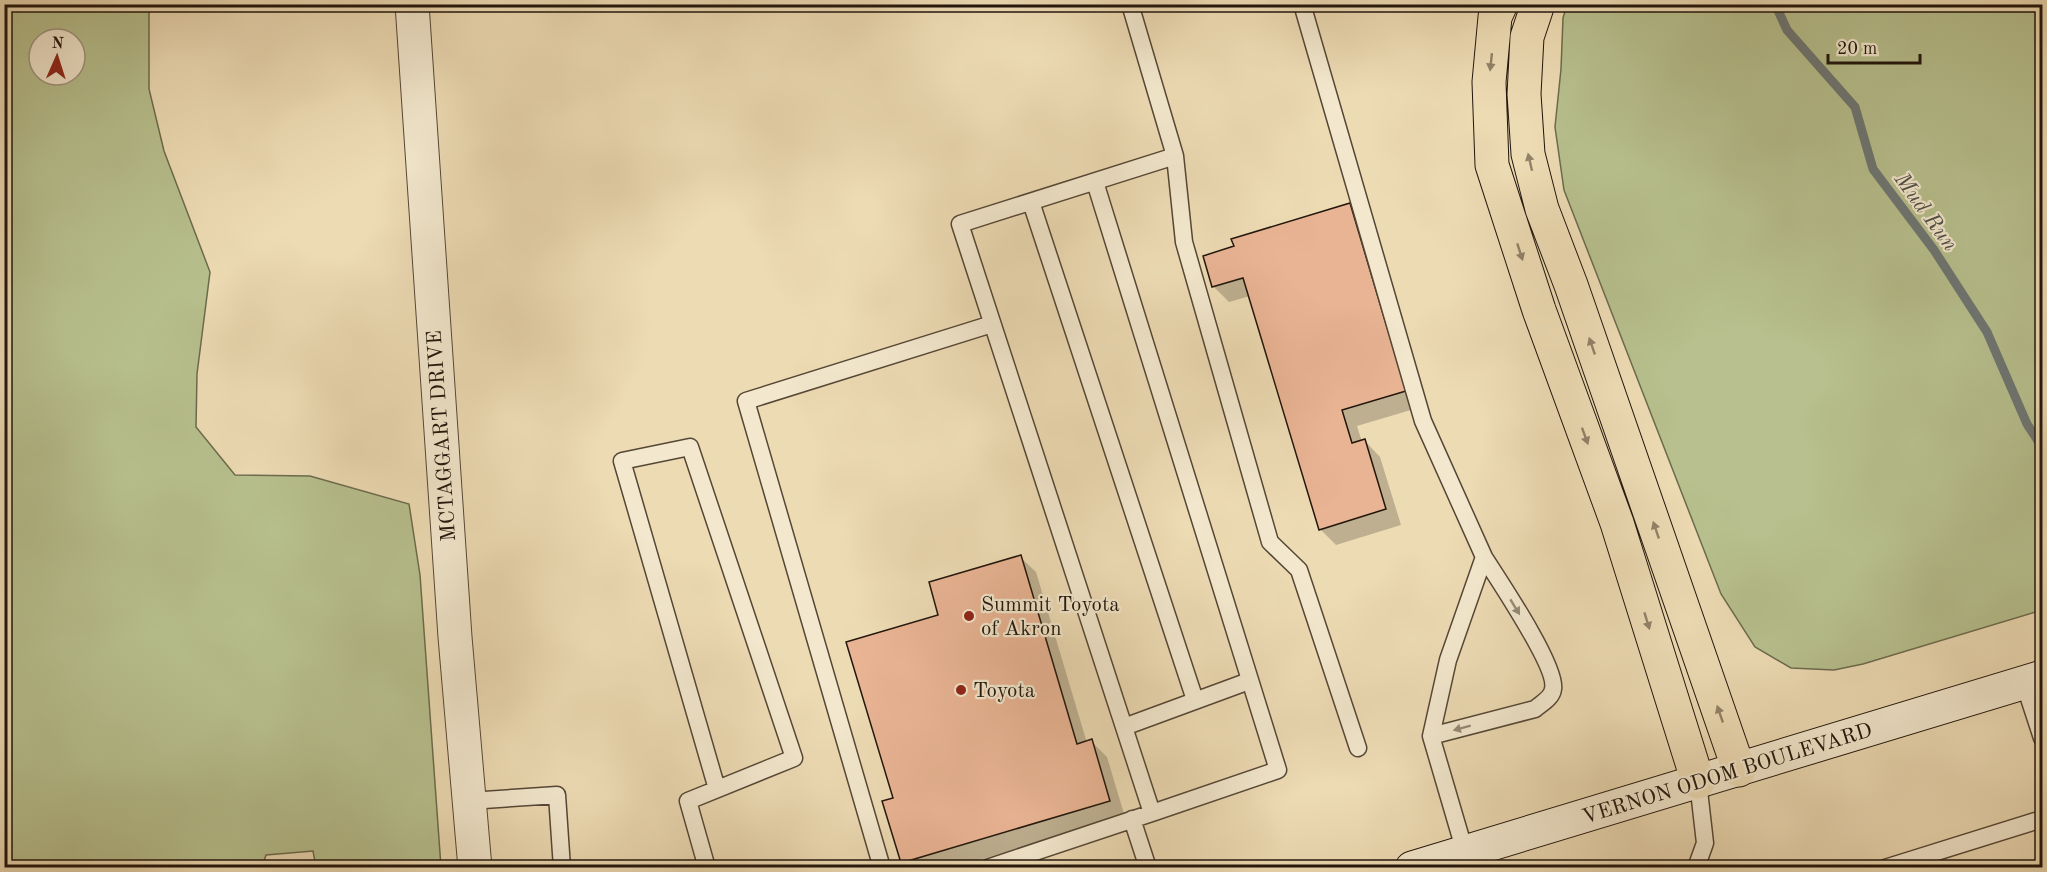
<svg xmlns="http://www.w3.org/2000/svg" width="2047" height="872" viewBox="0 0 2047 872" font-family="'Old Standard TT',serif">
  <rect width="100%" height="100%" fill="#eddbb4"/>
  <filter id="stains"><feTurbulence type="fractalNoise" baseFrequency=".00333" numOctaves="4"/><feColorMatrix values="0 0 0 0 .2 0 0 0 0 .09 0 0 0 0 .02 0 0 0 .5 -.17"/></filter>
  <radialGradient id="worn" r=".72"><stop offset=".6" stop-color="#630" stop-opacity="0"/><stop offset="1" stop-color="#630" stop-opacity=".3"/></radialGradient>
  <path fill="#b7c08e" stroke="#6c6b4d" stroke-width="1.5" fill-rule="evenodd" d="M5 4 149 5V89L164 151 210 272 197 374 196 427 235 475 310 476 409 504 420 575 441 867H316L313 851 266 855 262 867H5ZM39 39H75V75H39Z
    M1567 5H2042V610L1863 664 1834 670 1791 668 1755 647 1721 594 1564 190 1555 127 1561 69 1563 18Z"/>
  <path fill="#0003" d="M1350 205 1366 221 1421 407 1357 426 1362 442 1365 441 1380 457 1401 525 1336 545 1320 529 1250 296 1229 302 1213 286Z
    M1020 557 1036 572 1087 743 1091 741 1107 757 1125 817 952 868H908L902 862 894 799 940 616Z"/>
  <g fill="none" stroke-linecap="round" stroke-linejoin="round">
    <path stroke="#6e7774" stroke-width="9" d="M1775 4 1787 30 1855 107 1873 169 1934 250 1987 332 2027 424 2042 447"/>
  </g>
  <path fill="#e9b494" stroke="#22160c" stroke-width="1.5" d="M1350 203 1406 391 1342 410 1352 443 1365 439 1386 509 1319 530 1243 278 1212 287 1203 256 1234 246 1231 239Z
    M1021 555 1077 744 1092 739 1110 801 901 863 882 801 893 798 846 642 938 615 929 582Z"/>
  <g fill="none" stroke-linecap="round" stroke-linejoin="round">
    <defs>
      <path id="lane" d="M1130 4 1175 156 1184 242 1270 542 1299 570 1358 748
        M1302 4 1423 421 1484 557 1448 660 1431 736 1465 852
        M1095 182 1278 770 1152 813
        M1031 202 1195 700
        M2024 683 2042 738
        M1124 727 1249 681
        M1431 736 1535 709C1542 703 1552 698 1553 689 1558 668 1498 579 1484 557
        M469 801 557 795 562 868
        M1132 819 1148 868
        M707 868 688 801 794 758 690 447 622 461 717 789
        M882 868 746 401 992 324
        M987 868 1152 813 960 224 1175 156
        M1696 868 1705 843 1698 782
        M1885 868 2042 819"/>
      <path id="street" d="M412 4 455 637 475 868"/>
      <path id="secondary" d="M1412 868 2042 677"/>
      <path id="highway" d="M1501 4 1495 17 1489 82 1492 165 1539 310 1617 523 1698 782
        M1538 4 1527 37 1524 94 1528 154 1542 209 1571 285 1739 770"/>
    </defs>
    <use href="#lane" stroke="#554736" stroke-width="19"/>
    <use href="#street" stroke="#554736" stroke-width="35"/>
    <use href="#secondary" stroke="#22160c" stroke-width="35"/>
    <use href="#highway" stroke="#22160c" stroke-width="35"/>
    <use href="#lane" stroke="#f3e8ce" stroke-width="16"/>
    <use href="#street" stroke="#f3e8ce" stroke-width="33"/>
    <use href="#secondary" stroke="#f3e8ce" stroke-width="33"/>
    <use href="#highway" stroke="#eddbb4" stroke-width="33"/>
  </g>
  <defs><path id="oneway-solid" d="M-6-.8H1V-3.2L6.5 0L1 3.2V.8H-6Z" transform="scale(1.5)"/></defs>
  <g fill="#928268">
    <use href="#oneway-solid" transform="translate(1491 62) rotate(96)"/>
    <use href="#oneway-solid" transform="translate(1530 162) rotate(-103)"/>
    <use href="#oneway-solid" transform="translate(1520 252) rotate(72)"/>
    <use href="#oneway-solid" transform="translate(1592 346) rotate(-109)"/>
    <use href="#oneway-solid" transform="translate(1585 436) rotate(70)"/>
    <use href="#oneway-solid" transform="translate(1656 530) rotate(-109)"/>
    <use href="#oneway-solid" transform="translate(1647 621) rotate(73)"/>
    <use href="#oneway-solid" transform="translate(1720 714) rotate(-109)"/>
  </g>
  <g fill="#958a77">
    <use href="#oneway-solid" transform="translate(1515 607) rotate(59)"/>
    <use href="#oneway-solid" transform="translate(1462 728) rotate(165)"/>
  </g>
  <g fill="#8f2418" stroke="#f3e8ce" stroke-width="2">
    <circle cx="969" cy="616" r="6"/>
    <circle cx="961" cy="690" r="6"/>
  </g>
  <g text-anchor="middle" stroke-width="4.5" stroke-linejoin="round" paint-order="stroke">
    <g font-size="21" fill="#22160c" stroke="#f3e8ce">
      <text transform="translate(441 436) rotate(-94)" y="7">MCTAGGART DRIVE</text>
      <text transform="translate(1727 773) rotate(-17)" y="7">VERNON ODOM BOULEVARD</text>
    </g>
    <g font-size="21" fill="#22160c" stroke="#f3e8ce" text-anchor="start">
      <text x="981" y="611">Summit Toyota<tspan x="981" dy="24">of Akron</tspan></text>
      <text x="973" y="697">Toyota</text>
    </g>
    <g font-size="22" font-style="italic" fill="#4e4f49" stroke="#f3e8ce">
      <text transform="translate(1927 211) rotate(54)" y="8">Mud Run</text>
    </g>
  </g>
  <rect width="2047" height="872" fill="none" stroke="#eddbb4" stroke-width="24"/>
  <rect x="6" y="6" width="2035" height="860" fill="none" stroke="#22160c" stroke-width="3"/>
  <rect x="12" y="12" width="2023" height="848" fill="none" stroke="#22160c" stroke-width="1.5"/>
  <g transform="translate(57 57) rotate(3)"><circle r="28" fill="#f3e8ce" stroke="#9f9480" stroke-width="1.5"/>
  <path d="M0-4.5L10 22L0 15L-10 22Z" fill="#8f2418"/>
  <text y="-9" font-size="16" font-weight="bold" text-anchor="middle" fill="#22160c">N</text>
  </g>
  <path d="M1828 54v9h92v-9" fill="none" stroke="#22160c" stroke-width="3"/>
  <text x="1837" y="54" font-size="18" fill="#22160c" stroke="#f3e8ce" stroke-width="4.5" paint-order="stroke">20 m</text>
  <rect width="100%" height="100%" filter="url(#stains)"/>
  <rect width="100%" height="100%" fill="url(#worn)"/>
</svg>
